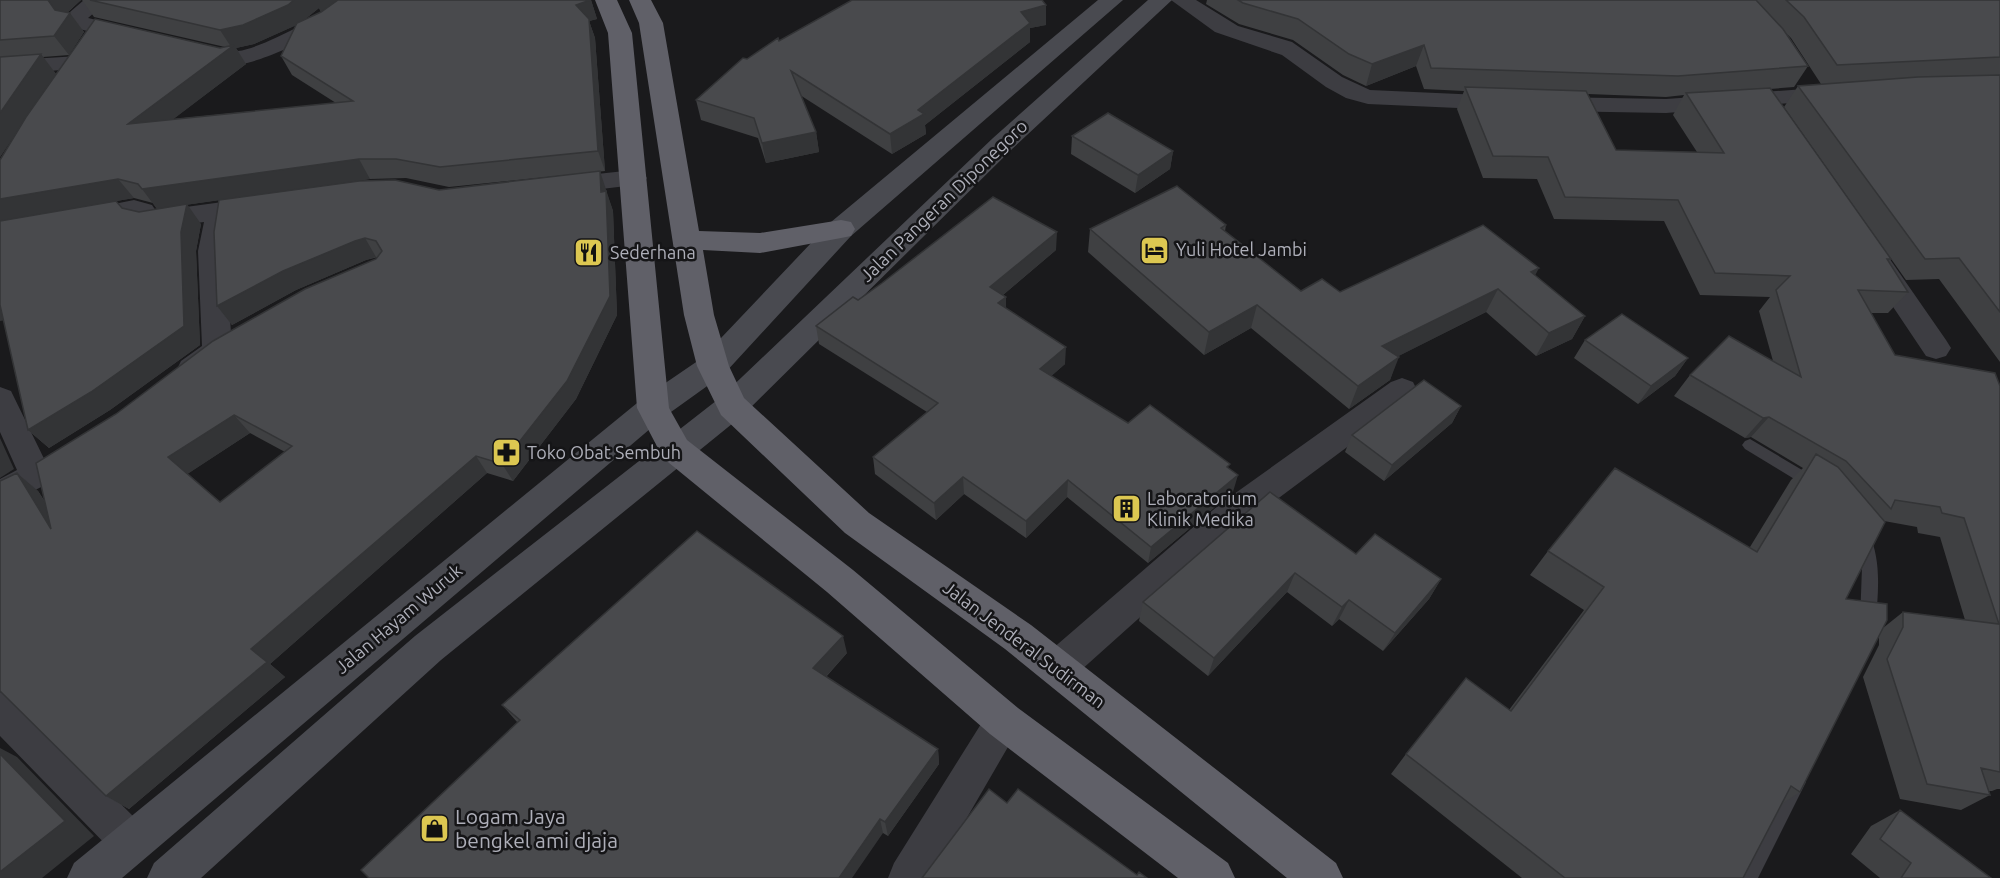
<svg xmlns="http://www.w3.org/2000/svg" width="2000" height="878" viewBox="0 0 2000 878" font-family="Ubuntu,sans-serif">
  <rect width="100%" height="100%" fill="#1a1a1c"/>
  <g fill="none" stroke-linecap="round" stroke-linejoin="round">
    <path fill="#3d3d42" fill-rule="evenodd" d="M1750 439 1819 480 1822 484 1819 488H1809L1745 449 1742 445 1745 441Z
      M1862 529 1868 531C1882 561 1878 590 1876 622L1874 627 1868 630 1862 627 1860 622 1862 567 1854 536 1856 531Z
      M1797 773 1804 776 1806 782 1758 878H1738L1790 776Z"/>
    <path fill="#3d3d42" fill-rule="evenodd" d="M84 0H109L88 18 140 30 143 35 140 40 132 42 71 27 63 18Z
      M344 0H370C357 19 266 61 242 64 226 66 208 61 192 57L189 52 192 47C208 43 223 53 238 51 266 47 320 15 344 0Z
      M1171 0H1196L1238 26 1292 42 1342 77 1370 90 1503 96 1511 98 1515 103 1511 108 1503 110 1368 104 1346 98 1326 87 1282 55 1215 32Z
      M78 56 86 58 90 63 86 68 0 75V61Z
      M1832 87 1840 89 1844 94 1840 99 1666 113 1552 111 1544 109 1540 104 1544 99 1552 97 1666 99Z
      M634 170 643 172 647 178 643 184 560 194 551 192 547 186 551 180 560 178Z
      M259 197 268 200 272 206 268 212 231 218 226 251 232 350C222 367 201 383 181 377L177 369 181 361 202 346 198 251 204 222 154 229 138 225 133 218 88 226 79 223 75 217 79 211 134 200 152 205 156 211Z
      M1877 253 1887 255 1946 340 1951 348 1946 356 1936 359 1926 356 1863 262 1867 255Z
      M1402 378 1413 382 1417 390 1413 398 1244 524 1070 680 1057 685 1044 680 1039 668 1044 656 1220 504 1391 382Z
      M0 387 11 391 52 475 47 484 0 508V479L17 470 0 432Z
      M0 692 13 697 145 828 151 842 145 856 131 862 117 856 0 736Z
      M1004 703 1017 708 1023 721 932 878H888L894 863 991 708Z"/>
    <path fill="#494a50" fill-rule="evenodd" d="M1098 0H1123L851 236 724 374 664 417 122 878H67L74 863 642 399 702 358 831 222Z
      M1148 0H1172L1011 150 743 415 441 660 201 878H147L154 863 415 636 721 397 993 138Z"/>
    <path fill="#606068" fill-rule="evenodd" d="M595 0H617L632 33 669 408 687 440 853 570 1018 708 1228 863 1235 878H1178L990 734 827 592 663 458 637 408 608 33Z
      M629 0H651L663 23 699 231 760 233 841 220 851 222 855 229 851 236 841 238 760 253 703 250 714 315 729 366 744 398 869 513 1031 625 1336 863 1343 878H1287L1005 649 845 533 721 415 697 366 684 315 639 23Z"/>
  </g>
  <path fill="#3f4042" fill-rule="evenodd" d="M0 0H81L67 13H70L84 32 69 55 43 57 56 74 42 94 225 47 94 17 82 0H591L597 19 589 21 595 38 605 171 449 187 406 178 370 179 237 197 439 190 607 191V194L613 211 617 315 576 399 513 481 487 473 270 664 285 677 129 809 106 796 0 691V692V481L17 473 38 491 44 500 376 259 378 257 366 260 296 290 232 325 217 306 219 200 157 209 153 203 134 198 46 213 122 208 201 224 196 251 200 345 110 410 49 448 28 430 20 127 0 157ZM319 8 321 12 304 20ZM296 25 281 56 292 75 336 103 173 119 246 64 236 48 254 44ZM250 433 285 452 220 502 187 474Z
    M1207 0H2000V362L1939 279 1906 280 1784 107 1798 86 1821 84 1791 38 1787 34 1808 66 1794 87 1770 89 1891 259 1888 262 1908 292 1888 313H1871L1895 355 2000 386V789H1997L1992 791H1989L1990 795 1961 810 1900 799 1863 677 1879 645V634L1800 792 1783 803 1743 878H1522L1391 774 1406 754 1509 710 1584 610 1530 575 1548 551 1750 547 1791 480 1803 468 1751 437 1745 438 1674 396 1690 375 1773 361 1759 311 1770 297 1700 295 1664 221 1554 219 1537 179 1483 178 1457 109 1464 91 1424 89 1416 66 1366 86 1343 75 1293 40 1239 24 1206 4ZM1588 94 1666 97 1684 95 1673 115 1697 152 1616 150ZM1884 521 1917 527 1918 533 1940 537 1965 620 1903 612 1883 628 1846 599Z
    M1046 25 1030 28V42L925 125 926 134 892 154 800 95 816 132 819 152 766 163 758 138 701 120 696 100 747 59 779 41Z
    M1072 136 1173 151 1170 169 1135 193 1071 154Z
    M1226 225 1225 231 1301 291 1340 292 1535 275 1585 316 1572 339 1536 356 1486 312 1398 356 1390 380 1349 409 1251 328 1204 355 1088 252 1090 229Z
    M1056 250 1003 295 1006 297V308L1065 364 1051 376 1128 423 1229 469 1233 492 1148 563 1067 497 1026 538 964 494 936 520 875 474 873 457 927 412 819 344 816 326 858 300Z
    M1585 340 1688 358 1675 376 1638 404 1574 358Z
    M1461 406 1452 423 1384 481 1345 452 1352 435Z
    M1356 554 1441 579 1429 599 1383 651 1339 619 1332 626 1287 592 1208 676 1139 621 1143 602Z
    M847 653 826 677 938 749 939 764 888 836 883 833 517 722 502 705Z
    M1900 810 1991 878H1880L1851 854 1871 826Z"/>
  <path fill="#333436" d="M48 0H81L61 18Z
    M294 0H340L321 12 319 8 299 24 254 44 236 48 246 64 142 143 128 124 231 47 220 30Z
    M591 0 597 19 589 21 595 38 605 171 598 151 576 5Z
    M1046 5V25L1030 28V42L925 125 926 134 892 154 890 134 918 110 1021 12Z
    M70 13 84 32 69 55 54 36Z
    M1424 45 1416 66 1366 86 1372 64Z
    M41 54 56 74 0 157V113Z
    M816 132 819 152 766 163 762 143Z
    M1173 151 1170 169 1135 193 1138 175Z
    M359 159 370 179 157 209 142 189Z
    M600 171 613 211 617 315 576 399 513 481 502 464 601 192Z
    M118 179 134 198 0 221V199Z
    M187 204 201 224 196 251 200 345 110 410 49 448 28 430 181 232Z
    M1057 232 1056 250 991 305 990 287Z
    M365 238 376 257 366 260 296 290 232 325 217 306 283 271 355 241Z
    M1539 268 1527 291 1531 272Z
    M1498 289 1486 312 1373 369 1382 346Z
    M1006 297V315L998 303Z
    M0 300 18 318 0 321Z
    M1257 305 1251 328 1204 355 1209 332Z
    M1585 316 1572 339 1536 356 1549 333Z
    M1066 347 1065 364 1039 387 1040 369Z
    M1399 357 1390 380 1349 409 1358 386Z
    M1688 358 1675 376 1638 404 1651 386Z
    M1461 406 1452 423 1384 481 1392 465Z
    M234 415 250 433 186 475 168 457Z
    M1769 417 1751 437 1745 438 1763 418Z
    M0 438 14 469 0 478Z
    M476 456 487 473 270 664 285 677 129 809 106 796 251 649Z
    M17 473 38 491 72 547 51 529Z
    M1238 475 1233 492 1148 563 1151 547Z
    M963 477 964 494 936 520 934 503Z
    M1068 480 1067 497 1026 538V521Z
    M1295 573 1287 592 1208 676 1214 658Z
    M1441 579 1429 599 1383 651 1395 633Z
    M1349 600 1339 619 1332 626 1342 607Z
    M843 636 847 653 818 685 813 668Z
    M0 748 17 757 94 836 42 878H0Z
    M938 749 939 764 888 836 885 822Z
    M880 819 883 833 852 878H839Z"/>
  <path fill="#494a4d" stroke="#333436" stroke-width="1.5" fill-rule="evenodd" d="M0 0H48L55 10 70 13 54 36 0 40Z
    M90 0H294L288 5 243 25 220 30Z
    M338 0H590L576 5 589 19 598 151 440 167 396 159H359L142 189 138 184 118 179 0 199V160L26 117 95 19 220 48 234 45 128 124 353 101 281 56 297 23 321 12Z
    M852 0H1042L1046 5 1021 12 1030 23 918 110 924 114 890 134 791 71 816 132 762 143 754 118 696 100 743 58 747 59 778 38 779 41Z
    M1238 0H1756L1783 29 1808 66 1678 76 1431 68 1424 45 1372 64 1349 54 1298 19 1243 3Z
    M1786 0H2000V57L1837 65 1804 17Z
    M41 54 0 113V57Z
    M2000 75V312L1959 258 1925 259 1798 86 1918 77Z
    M1465 87 1586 91 1616 150 1724 153 1686 93 1770 88 1891 259H1887L1908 292 1858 290 1895 355 1995 373 2000 386V772L1981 768 1990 795 1927 784 1887 659 1903 627V612L1999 624 1964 518 1942 513 1940 507 1895 500 1891 509 1846 461 1769 417 1763 418 1690 375 1729 336 1801 377 1776 290 1790 276 1715 273 1678 200 1565 197 1548 157 1493 156Z
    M1108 113 1173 151 1138 175 1072 136Z
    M600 171 601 192 606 191 610 296 567 381 502 464 476 456 251 649 267 662 106 796 0 691V481L17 473 51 529 36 463 116 414 213 341 305 289 376 259 382 251 376 241 365 238 355 241 283 271 217 306 214 232 219 200 359 181 395 180 439 190ZM234 415 292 446 220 502 168 457Z
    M1177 186 1226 225 1221 228 1301 291 1322 279 1340 292 1483 225 1539 268 1531 272 1585 316 1549 333 1498 289 1382 346 1399 357 1358 386 1257 305 1209 332 1090 229Z
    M993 197 1057 232 990 287 1006 297 998 303 1066 347 1040 369 1128 423 1150 405 1230 464 1227 467 1238 475 1151 547 1068 480 1026 521 963 477 934 503 873 457 938 403 816 326 853 297 858 300 882 283Z
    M116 201 122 208 139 212 187 204 181 232 184 326 91 392 28 430 0 305V221Z
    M1622 314 1688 358 1651 386 1585 340Z
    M1424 380 1461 406 1392 465 1352 435Z
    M1816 454 1838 467 1885 522 1846 599 1887 604V620L1800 792 1791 786 1743 878H1565L1406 754 1466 678 1511 711 1604 587 1548 551 1615 468 1757 552Z
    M1270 492 1356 554 1375 534 1441 579 1395 633 1349 600 1342 607 1295 573 1214 658 1143 602Z
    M697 531 843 636 813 668 938 749 885 822 880 819 839 878H369L361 870 520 720 502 705Z
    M0 754 65 821 1 871 0 870Z
    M989 789 1007 803 1018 789 1137 875 1139 872 1147 878H922Z
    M1900 810 1991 878H1901L1911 863 1880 839Z"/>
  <defs>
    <symbol id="hotel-square" viewBox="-11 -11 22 22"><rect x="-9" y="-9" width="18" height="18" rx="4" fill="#dcc751" stroke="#151517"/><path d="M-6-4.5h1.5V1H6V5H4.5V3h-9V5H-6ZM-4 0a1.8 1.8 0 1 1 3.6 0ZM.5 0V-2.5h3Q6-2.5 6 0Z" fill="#111"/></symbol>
    <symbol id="restaurant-square" viewBox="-11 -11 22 22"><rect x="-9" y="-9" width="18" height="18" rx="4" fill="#dcc751" stroke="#151517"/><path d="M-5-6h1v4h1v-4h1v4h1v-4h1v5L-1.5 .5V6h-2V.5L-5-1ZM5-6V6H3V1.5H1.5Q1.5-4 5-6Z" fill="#111"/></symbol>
    <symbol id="pharmacy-square" viewBox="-11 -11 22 22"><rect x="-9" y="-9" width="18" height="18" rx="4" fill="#dcc751" stroke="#151517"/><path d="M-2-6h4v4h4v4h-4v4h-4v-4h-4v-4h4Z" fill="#111"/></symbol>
    <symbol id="building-square" viewBox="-11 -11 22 22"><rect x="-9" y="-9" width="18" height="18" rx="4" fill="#dcc751" stroke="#151517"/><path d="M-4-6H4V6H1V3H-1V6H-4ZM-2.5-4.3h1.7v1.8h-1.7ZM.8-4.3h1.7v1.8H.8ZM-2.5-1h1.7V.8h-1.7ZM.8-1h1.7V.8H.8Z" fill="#111"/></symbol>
    <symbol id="shop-square" viewBox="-11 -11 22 22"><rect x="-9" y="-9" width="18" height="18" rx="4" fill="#dcc751" stroke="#151517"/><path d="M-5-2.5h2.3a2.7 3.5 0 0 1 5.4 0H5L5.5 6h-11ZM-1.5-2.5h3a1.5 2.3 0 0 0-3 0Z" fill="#111"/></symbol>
  </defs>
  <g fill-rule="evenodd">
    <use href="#hotel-square" x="1138" y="234" width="33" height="33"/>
    <use href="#restaurant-square" x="572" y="236" width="33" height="33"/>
    <use href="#pharmacy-square" x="490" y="436" width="33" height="33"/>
    <use href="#building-square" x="1110" y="492" width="33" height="33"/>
    <use href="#shop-square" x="418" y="812" width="33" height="33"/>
  </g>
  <g text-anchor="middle" stroke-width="5" stroke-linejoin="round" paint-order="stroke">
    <g font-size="18" fill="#aeafb9" stroke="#151517">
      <text transform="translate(944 201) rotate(-44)" y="6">Jalan Pangeran Diponegoro</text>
      <text transform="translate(399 619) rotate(-40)" y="6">Jalan Hayam Wuruk</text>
      <text transform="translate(1024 645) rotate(37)" y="6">Jalan Jenderal Sudirman</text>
    </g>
    <g font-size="18" fill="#aeafb9" stroke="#151517" text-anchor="start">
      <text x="1176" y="256">Yuli Hotel Jambi</text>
      <text x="610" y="259">Sederhana</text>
      <text x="527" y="459">Toko Obat Sembuh</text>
      <text x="1147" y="505">Laboratorium<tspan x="1147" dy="21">Klinik Medika</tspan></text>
    </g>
    <g font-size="21" fill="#aeafb9" stroke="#151517" text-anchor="start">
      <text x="455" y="824">Logam Jaya<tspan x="455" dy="24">bengkel ami djaja</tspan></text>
    </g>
  </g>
</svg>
